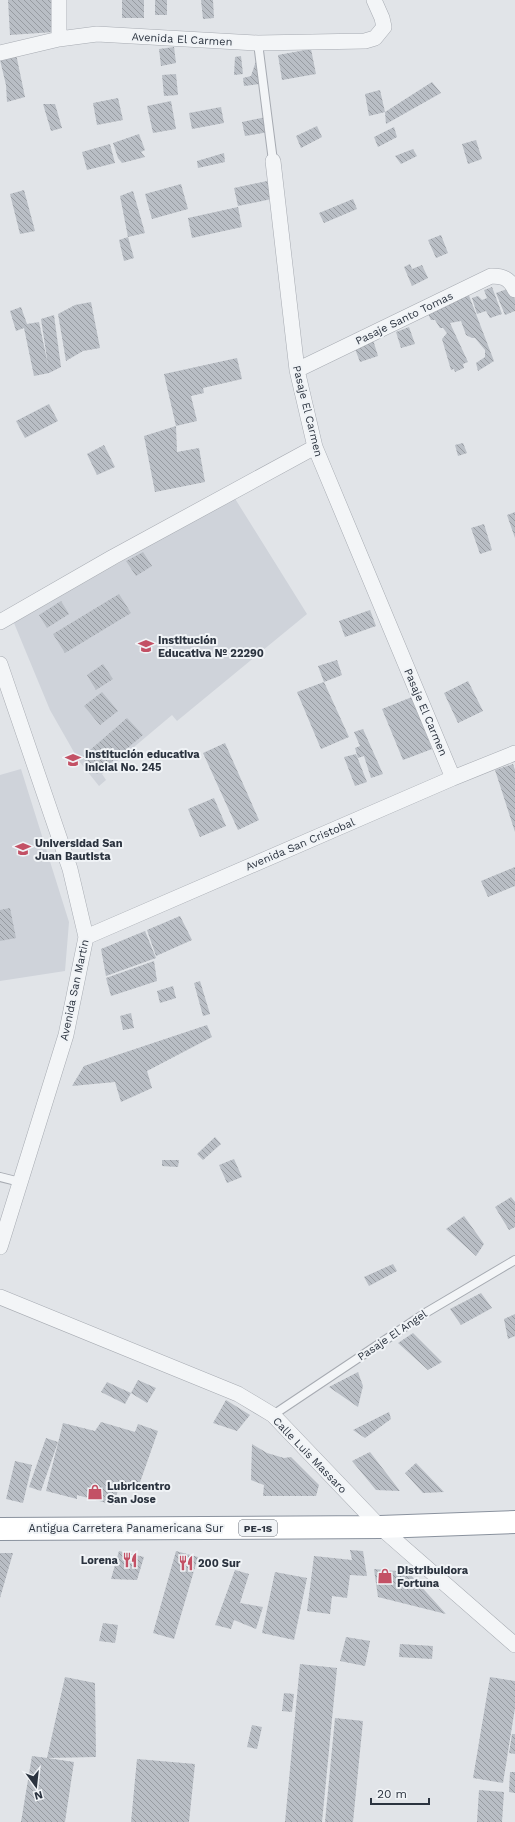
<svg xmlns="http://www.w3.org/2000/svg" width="515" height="1822" viewBox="0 0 515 1822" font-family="'Work Sans',sans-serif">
  <defs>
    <pattern id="building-back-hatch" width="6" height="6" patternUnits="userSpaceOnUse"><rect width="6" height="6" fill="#b9bec5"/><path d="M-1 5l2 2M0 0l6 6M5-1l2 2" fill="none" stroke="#979ba1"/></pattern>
  </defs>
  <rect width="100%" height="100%" fill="#e1e4e8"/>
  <path fill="#cfd3da" d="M234 497 307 614 177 721 172 715 102 774 106 780 99 786 79 761 50 710 14 623Z
    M21 769 69 922 65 971 0 981V775Z"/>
  <path fill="url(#building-back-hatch)" d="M8 0H52L54 32 10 35Z
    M122 0H144V18H122Z
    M155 0H167V15H155Z
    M201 0H213L214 18 203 19Z
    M174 47 176 63 161 66 159 49Z
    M311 49 316 74 282 80 278 55Z
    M16 54 25 97 7 102 6 85 0 60Z
    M241 56 243 74 234 75 235 57Z
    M256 61 259 84 244 86 243 78 251 76Z
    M176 74 178 95 164 96 162 75Z
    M432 82 441 93 386 124 385 112 369 116 365 94 380 90 385 112Z
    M118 98 123 120 97 125 93 103Z
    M171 101 176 129 153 133 147 106Z
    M43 104H55L62 128 51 131Z
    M221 107 224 123 192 129 189 113Z
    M266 117 269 132 245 136 242 122Z
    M317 126 322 137 301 148 296 136Z
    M394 127 397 137 378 147 374 137Z
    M139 134 145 150 141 152 145 157 122 163 118 158 113 143Z
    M476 140 482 159 468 164 462 144Z
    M110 144 115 163 87 170 82 152Z
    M413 149 417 156 401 164 395 156Z
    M224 153 225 162 198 168 197 161Z
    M272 180 276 198 238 206 234 188Z
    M181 184 188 209 152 219 145 194Z
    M24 190 35 231 20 234 10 194Z
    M133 191 145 233 128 237 120 196Z
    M353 199 357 209 324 223 319 213Z
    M238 207 242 227 192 238 188 218Z
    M441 235 448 253 436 258 428 240Z
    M128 237 134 258 124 261 119 240Z
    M410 264 412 269 422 265 428 278 412 286 404 267Z
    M492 287 502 314 490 318 486 311 477 314 472 298 478 296 482 300 487 298 484 290Z
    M510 288 515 300V311L505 315 496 293Z
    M468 293 494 361 478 371 476 363 485 357V350L475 338H472L466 335 461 321 450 323 468 362 463 364 464 368 455 372 454 369 451 370 442 339 447 333 443 328H440L435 320H431L427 312Z
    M91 302 100 348 83 351 66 361 58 314 75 305Z
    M21 307 27 324 39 322 48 365 41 319 54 315 61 367 49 373 34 376 24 328 16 331 10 311Z
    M409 327 415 344 401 348 396 332Z
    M373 340 378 356 360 362 354 346Z
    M237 358 242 379 203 388 204 393 191 396 197 421 176 426 177 452 199 448 205 482 155 492 144 436 176 426 164 374Z
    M49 404 58 421 25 438 16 421Z
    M463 443 467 453 458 456 455 445Z
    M104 445 115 467 97 475 87 454Z
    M515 512V538L507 515Z
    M484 524 492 550 480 554 471 528Z
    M143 552 152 566 136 576 126 561Z
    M119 594 131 613 65 653 53 634Z
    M61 601 69 614 47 628 39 615Z
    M370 610 376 626 345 637 339 621Z
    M337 660 342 675 324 682 349 737 321 749 297 692 324 682 318 666Z
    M103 664 113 679 96 690 87 675Z
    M468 681 483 711 458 723 444 693Z
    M102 692 118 711 100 725 84 706Z
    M412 697 432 749 403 760 382 709Z
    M127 718 143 735 97 774 82 757Z
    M363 729 383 774 371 778 364 756 358 758 355 748 360 746 354 732Z
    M225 743 259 820 238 830 203 753Z
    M356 754 367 782 355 786 344 757Z
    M513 764 515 770V832L495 770Z
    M214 798 226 826 200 837 188 809Z
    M515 867V886L488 897 481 881Z
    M10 908 16 938 0 941V910Z
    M180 916 192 940 156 956 147 930Z
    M145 931 156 958 106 976 101 949Z
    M154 961 157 981 111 996 106 978Z
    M200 981 210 1014 203 1016 194 983Z
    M173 986 176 998 160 1003 157 991Z
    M131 1013 134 1028 123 1030 120 1016Z
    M207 1025 212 1037 147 1071 152 1088 121 1102 115 1082 72 1086 84 1066Z
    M215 1137 221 1144 203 1160 197 1154Z
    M234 1159 242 1177 227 1183 219 1165Z
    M162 1160H179L178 1167 162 1166Z
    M511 1197 515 1202V1227L509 1230 495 1207Z
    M464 1216 484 1244 476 1256 446 1229Z
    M393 1264 397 1271 369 1286 364 1277Z
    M481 1293 492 1308 461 1325 450 1309Z
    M515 1314V1336L508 1339 504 1319Z
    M413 1333 442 1362 428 1370 398 1343Z
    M358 1372 363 1386 358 1407 329 1387Z
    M138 1380 156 1388 147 1403 131 1393Z
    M107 1382 131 1393 125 1404 101 1392Z
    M226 1400 250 1415 237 1431 213 1423Z
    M389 1412 391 1419 365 1438 353 1430Z
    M101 1422 135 1432 138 1424 158 1431 138 1488 118 1490 114 1505 77 1495V1499L46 1491 63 1423 95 1431Z
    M46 1438 58 1442 41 1491 29 1487Z
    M252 1444 267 1453 284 1458 291 1457 319 1485 316 1496H263L264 1485 251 1480Z
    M370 1452 400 1491 376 1490 352 1461Z
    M15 1461 32 1465 23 1503 6 1499Z
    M416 1463 444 1492 423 1493 405 1473Z
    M350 1550 363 1551 367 1576 350 1575 347 1598 332 1596 330 1614 307 1611 314 1556 352 1560Z
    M119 1551 144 1557 137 1580 111 1579Z
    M176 1551 198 1557 174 1639 153 1633Z
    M0 1553H13L0 1598Z
    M374 1569 408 1572 446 1614 378 1597Z
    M235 1570 249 1574 240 1603 263 1607 256 1629 234 1620 231 1629 215 1625Z
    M275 1572 307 1578 294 1640 262 1633Z
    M103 1623 118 1625 115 1643 99 1641Z
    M346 1637 370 1641 365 1666 340 1661Z
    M400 1644 433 1646 432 1659 399 1657Z
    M300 1664 337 1668 322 1822H285Z
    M65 1677 95 1683 96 1757 47 1758 74 1762 65 1822H21L32 1756 47 1758Z
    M490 1677 515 1681V1708L503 1783 473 1778Z
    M284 1693 294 1694 292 1712 282 1711Z
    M335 1718 363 1721 353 1822H325Z
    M252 1725 262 1727 257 1749 247 1747Z
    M512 1734H515V1754L509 1753Z
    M137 1759 195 1764 189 1822H131Z
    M510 1772H515V1793L509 1792Z
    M479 1790 504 1792 502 1822H477Z"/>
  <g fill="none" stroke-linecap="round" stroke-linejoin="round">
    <defs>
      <path id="service" d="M258 43 273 161
        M0 1177 20 1182
        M273 1415 427 1312 515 1260"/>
      <path id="minor" d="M59 0V39
        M0 53 59 39 97 34 258 43 365 41 375 38 384 27 382 18 374 0
        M273 161 297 370 315 447 453 778
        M297 370 491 276C503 276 509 278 515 290
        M0 622 113 557 315 447
        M0 664 70 869 86 937 66 1035 0 1247
        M86 937 453 778 515 753
        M0 1297 238 1394 273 1415 380 1527 515 1645"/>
      <path id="trunk" d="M0 1529 380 1527 515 1522"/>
    </defs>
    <use href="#service" stroke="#a7abb2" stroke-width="10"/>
    <use href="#minor" stroke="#a7abb2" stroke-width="16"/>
    <use href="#trunk" stroke="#8a929e" stroke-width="24"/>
    <use href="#service" stroke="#f3f5f7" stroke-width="8"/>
    <use href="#minor" stroke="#f3f5f7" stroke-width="15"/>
    <use href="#trunk" stroke="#fff" stroke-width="22"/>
  </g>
  <defs>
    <symbol id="school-bare" viewBox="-9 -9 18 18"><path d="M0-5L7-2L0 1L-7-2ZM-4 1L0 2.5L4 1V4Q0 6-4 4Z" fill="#c35165" stroke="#f0f3f6" stroke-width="2.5" paint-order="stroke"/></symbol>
    <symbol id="university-bare" viewBox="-9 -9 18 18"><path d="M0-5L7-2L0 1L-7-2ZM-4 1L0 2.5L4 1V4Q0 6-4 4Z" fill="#c35165" stroke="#f0f3f6" stroke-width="2.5" paint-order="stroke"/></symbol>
    <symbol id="shop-bare" viewBox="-9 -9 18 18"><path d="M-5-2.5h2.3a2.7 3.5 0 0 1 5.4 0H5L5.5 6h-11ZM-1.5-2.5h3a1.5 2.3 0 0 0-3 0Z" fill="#c35165" stroke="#f0f3f6" stroke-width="2.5" paint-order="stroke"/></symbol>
    <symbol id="restaurant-bare" viewBox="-9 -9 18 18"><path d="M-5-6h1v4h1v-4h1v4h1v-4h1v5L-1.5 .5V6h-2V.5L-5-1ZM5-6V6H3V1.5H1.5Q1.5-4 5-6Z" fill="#c35165" stroke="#f0f3f6" stroke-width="2.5" paint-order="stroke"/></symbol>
  </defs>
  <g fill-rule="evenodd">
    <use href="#school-bare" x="135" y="635" width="22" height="22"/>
    <use href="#school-bare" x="62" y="749" width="22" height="22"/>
    <use href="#university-bare" x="12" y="838" width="22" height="22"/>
    <use href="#shop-bare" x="84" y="1481" width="22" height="22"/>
    <use href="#restaurant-bare" x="119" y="1549" width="22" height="22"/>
    <use href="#restaurant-bare" x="175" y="1552" width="22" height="22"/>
    <use href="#shop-bare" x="374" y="1565" width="22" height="22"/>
  </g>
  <g text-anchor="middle" stroke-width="4" stroke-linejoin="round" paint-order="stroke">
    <rect fill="#f0f3f6" stroke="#666d76" stroke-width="1" x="239" y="1520" width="38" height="16" rx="3"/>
    <g font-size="10" font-weight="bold" fill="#2b333f">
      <text x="258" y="1532">PE-1S</text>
    </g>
    <g font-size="11" fill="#2b333f" stroke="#f0f3f6">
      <text transform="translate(182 39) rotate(3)" y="4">Avenida El Carmen</text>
      <text transform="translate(404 318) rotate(-26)" y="4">Pasaje Santo Tomas</text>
      <text transform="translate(308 411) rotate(76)" y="4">Pasaje El Carmen</text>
      <text transform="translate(426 712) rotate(67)" y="4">Pasaje El Carmen</text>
      <text transform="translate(300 844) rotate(-23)" y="4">Avenida San Cristobal</text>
      <text transform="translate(74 990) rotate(-78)" y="4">Avenida San Martin</text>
      <text transform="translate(392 1335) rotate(-34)" y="4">Pasaje El Angel</text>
      <text transform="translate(310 1455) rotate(46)" y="4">Calle Luis Massaro</text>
      <text x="126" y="1532">Antigua Carretera Panamericana Sur</text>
    </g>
    <g font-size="11" font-weight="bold" fill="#2b333f" stroke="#f0f3f6" text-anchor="start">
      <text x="158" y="644">Institución<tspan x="158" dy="13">Educativa Nº 22290</tspan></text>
      <text x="85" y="758">Institución educativa<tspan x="85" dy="13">inicial No. 245</tspan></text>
      <text x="35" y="847">Universidad San<tspan x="35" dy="13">Juan Bautista</tspan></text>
      <text x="107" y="1490">Lubricentro<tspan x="107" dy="13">San Jose</tspan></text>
      <text x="118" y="1564" text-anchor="end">Lorena</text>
      <text x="198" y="1567">200 Sur</text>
      <text x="397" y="1574">Distribuidora<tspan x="397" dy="13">Fortuna</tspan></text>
    </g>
  </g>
  <g transform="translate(36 1786) rotate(165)" stroke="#f0f3f6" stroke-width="3" paint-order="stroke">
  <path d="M0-3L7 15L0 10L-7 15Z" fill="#2b333f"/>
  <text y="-6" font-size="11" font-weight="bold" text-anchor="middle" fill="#2b333f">N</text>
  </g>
  <path d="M371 1798v6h58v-6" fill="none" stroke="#2b333f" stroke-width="2"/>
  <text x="377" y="1798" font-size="12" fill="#2b333f" stroke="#f0f3f6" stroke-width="3" paint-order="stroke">20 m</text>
</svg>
